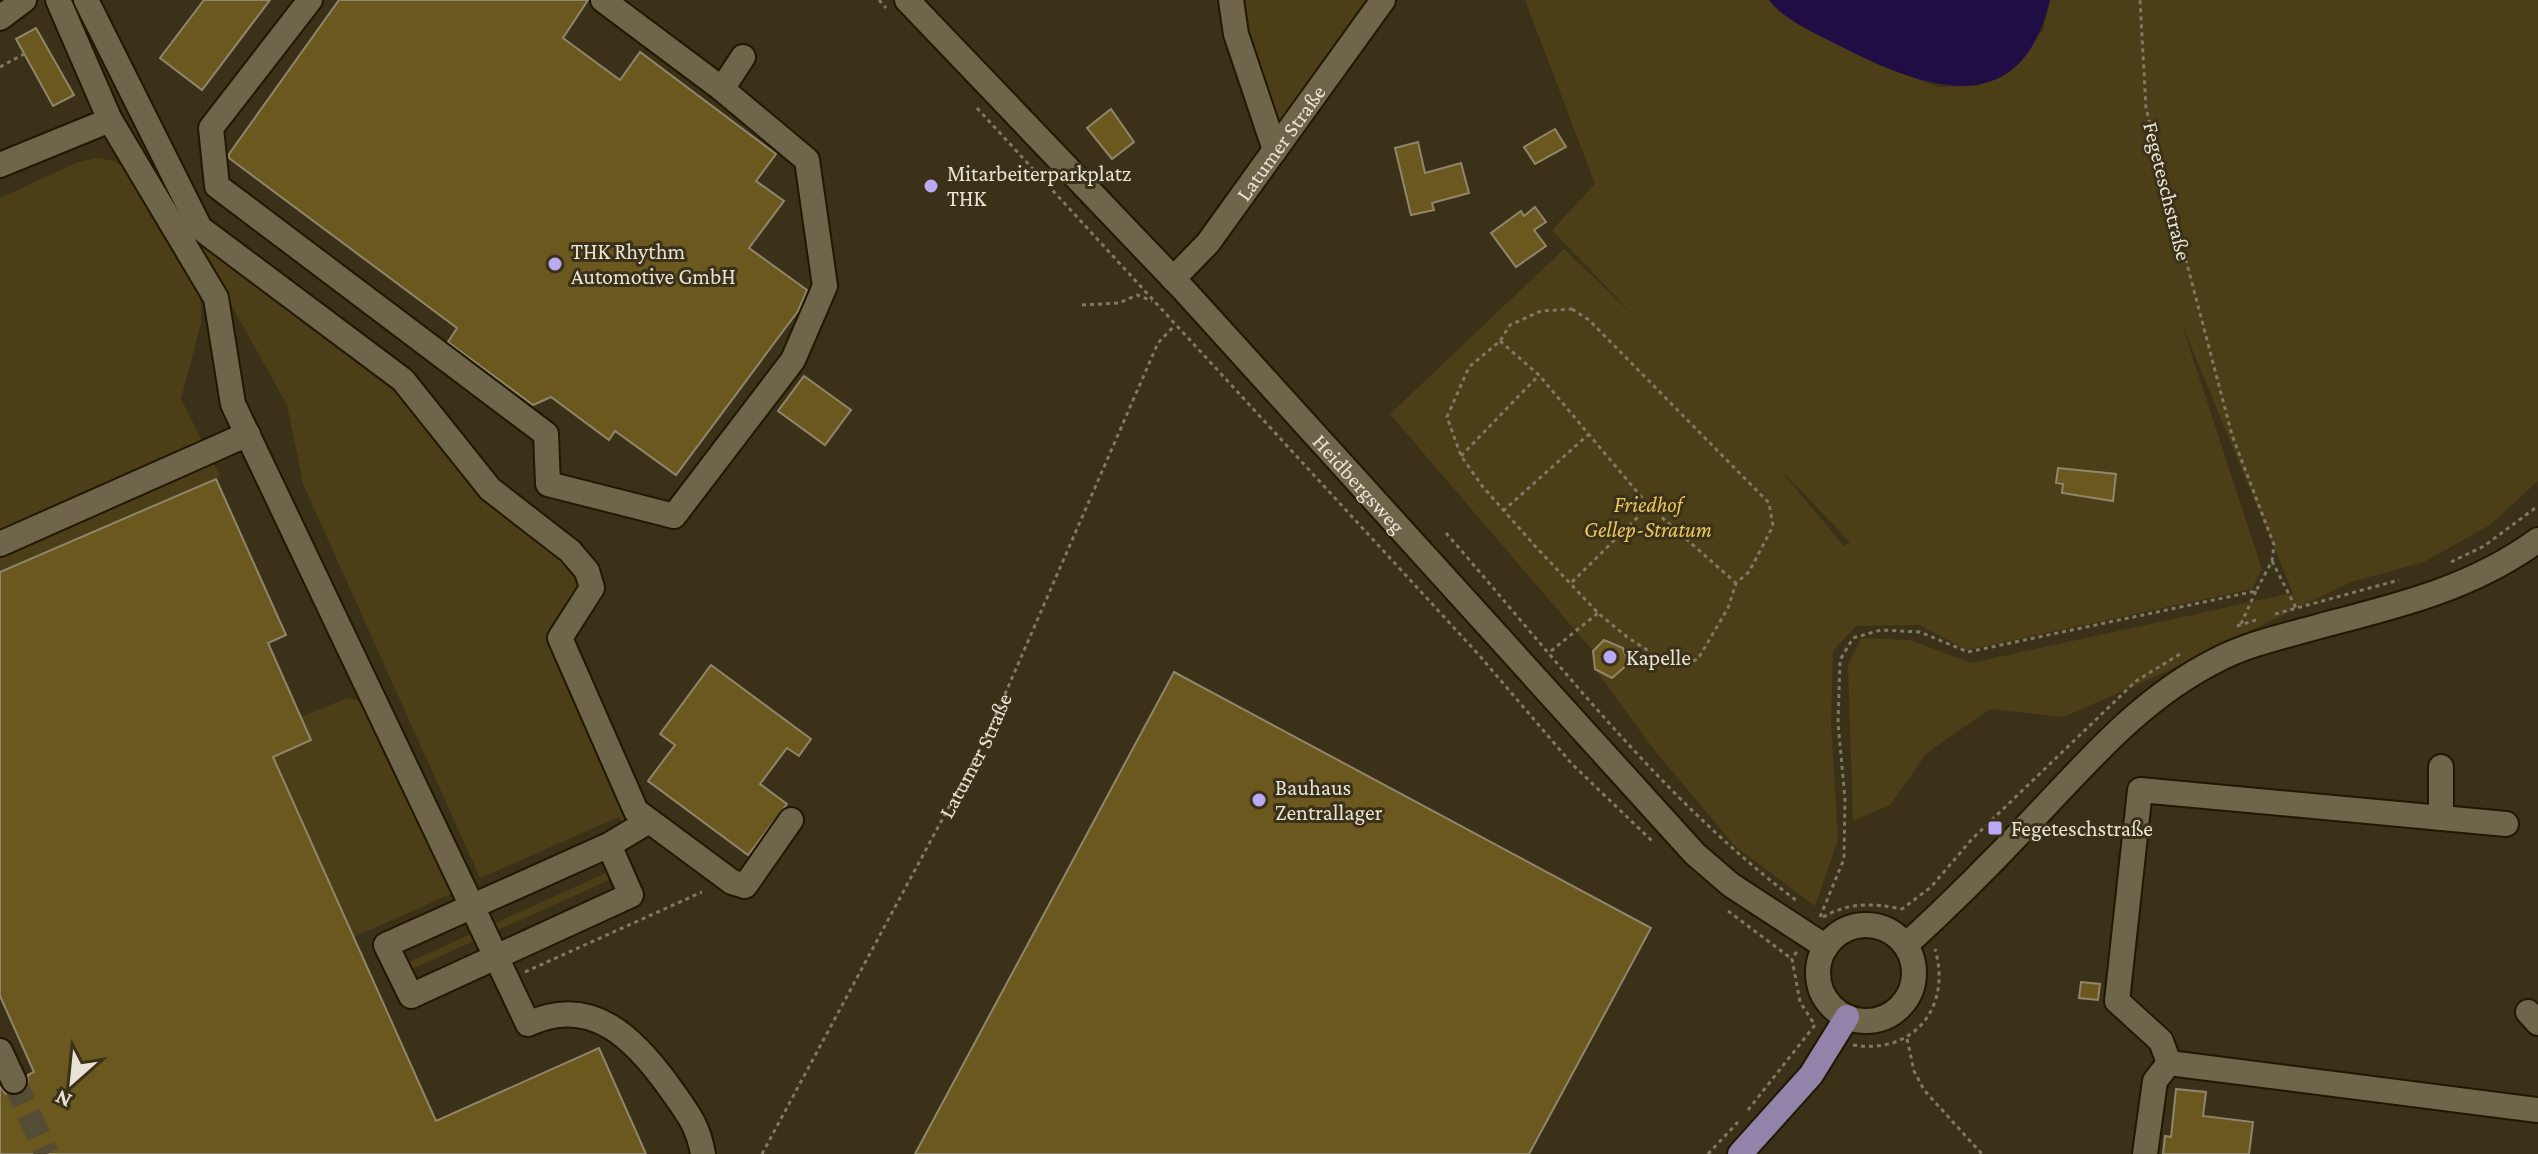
<svg xmlns="http://www.w3.org/2000/svg" width="2538" height="1154" viewBox="0 0 2538 1154" font-family="'Crimson Pro',serif">
  <rect width="100%" height="100%" fill="#3a3118"/>
  <path fill="#4c3e17" fill-rule="evenodd" d="M1240 0H1370L1275 129Z
    M1525 0H1769L1779 12 1878 65 1939 87 1978 86 2043 31 2050 0H2538V481L2490 525 2424 562 2351 582 2165 672 2064 717 1990 709 1927 753 1890 805 1853 821 1848 664 1861 638 1910 640 1971 663 2293 593 2181 322 2262 569 2252 589 1967 650 1919 625 1856 626 1833 651 1831 722 1838 840 1815 906 1735 846 1655 751 1595 669 1628 664 1623 648 1605 640 1593 651 1390 414 1564 249 1634 316 1552 230 1595 184ZM1777 466 1850 542 1844 546Z
    M97 158 114 161 130 171 199 293 201 304V324L181 399 220 476 0 572V198L78 162Z
    M193 236 396 388 570 565 582 587 551 645 627 817 625 826 619 817 480 878 303 484 287 405Z
    M347 698 363 701 453 893 354 937 273 757 311 740 301 717Z
    M606 873 609 880 498 930 495 923Z
    M471 934 474 941 410 970 407 963Z"/>
  <path fill="#210d45" d="M1769 0H2050C2021 121 1930 91 1846 49 1818 34 1789 24 1769 0Z"/>
  <path fill="#6b581f" stroke="#90866b" stroke-width="2" d="M204 0H270L202 90 160 58Z
    M339 0H588L563 38 620 80 640 52 776 154 756 181 784 201 749 248 807 290 798 311 676 475 615 431 609 440 551 397 533 405 448 342 457 328 229 158V154Z
    M36 28 74 95 53 106 16 39Z
    M1111 109 1134 142 1112 159 1087 128Z
    M1555 129 1566 147 1535 164 1524 147Z
    M1418 142 1425 173 1461 163 1469 193 1432 203 1434 210 1411 215 1395 148Z
    M1535 207 1546 222 1534 230 1546 246 1516 267 1491 233 1521 211 1524 216Z
    M804 376 851 410 825 445 778 411Z
    M2058 468 2116 474 2113 501 2062 493 2063 484 2056 483Z
    M216 479 286 635 268 643 311 740 273 757 436 1121 599 1048 646 1154H0V1087L6 1094 20 1095 27 1089 28 1075 34 1072 0 996V572Z
    M1604 640 1623 648 1628 664 1612 678 1595 669 1593 651Z
    M711 665 811 739 799 756 787 748 760 784 787 804 748 855 648 781 675 745 660 734Z
    M1174 672 1651 928 1529 1154H915Z
    M2081 982 2100 984 2098 1000 2079 998Z
    M2176 1089 2206 1092 2203 1116 2253 1122 2249 1154H2163L2165 1136 2171 1137Z"/>
  <g fill="none" stroke-linecap="round" stroke-linejoin="round">
    <path stroke="#544c34" stroke-width="24" stroke-dasharray="24 12" stroke-linecap="butt" d="M14 1081 47 1154"/>
    <defs>
      <g id="minor">
        <path d="M58 0 110 120 216 298 233 404 528 1024C592 994 635 1039 670 1088 687 1112 698 1125 703 1154"/>
        <path d="M86 0 200 228 403 380 490 489 570 551 587 571 592 588 560 638 636 811 732 882 745 886 791 820"/>
        <path d="M310 0 211 128 217 186 546 434 548 484 674 516 793 360 825 286 807 160 722 89 603 0"/>
        <path id="s2" d="M907 0 1184 290 1695 854 1731 885 1826 947"/>
        <path d="M1231 0 1236 34 1275 150"/>
        <path d="M0 18 24 0"/>
        <path d="M722 89 743 57"/>
        <path d="M0 165 110 120"/>
        <path id="s3" d="M1173 279 1208 243 1383 0"/>
        <path d="M0 544 248 434"/>
        <path d="M2441 818V767"/>
        <path d="M609 845 631 895 411 996 386 945 609 845 649 821"/>
        <circle cx="1866" cy="973" r="48"/>
        <path d="M1906 945C1951 904 1993 862 2035 817 2091 758 2143 697 2217 660 2250 643 2285 636 2320 626 2397 606 2473 588 2538 540"/>
        <path d="M2528 1012 2538 1023"/>
        <path d="M0 1051 14 1081"/>
        <path d="M2169 1063 2538 1110"/>
        <path d="M2145 1154 2155 1081 2169 1063 2161 1041 2117 1001 2140 790 2506 824"/>
      </g>
      <path id="major" d="M1740 1154 1811 1075 1847 1017"/>
    </defs>
    <use href="#minor" stroke="#211802" stroke-width="28"/>
    <use href="#major" stroke="#211802" stroke-width="28"/>
    <g stroke="#807964" stroke-width="3" stroke-dasharray="4 4" stroke-linecap="butt">
      <path d="M879 0 886 8"/>
      <path d="M0 67 24 54"/>
      <path d="M977 108 1479 655 1572 764 1652 841"/>
      <path d="M1082 305 1119 303 1137 295 1152 301"/>
      <path d="M1572 309 1589 320 1769 503 1773 526 1749 572 1736 583 1728 608 1698 659 1675 668 1627 637 1598 613 1535 546 1483 487 1461 456 1447 417 1469 367 1500 341 1510 325 1541 311Z"/>
      <path d="M1500 341 1539 375 1649 506 1736 583"/>
      <path d="M1461 456 1539 375"/>
      <path d="M1503 511 1589 434"/>
      <path d="M1446 533C1557 660 1661 799 1797 901"/>
      <path d="M2272 561 2296 608"/>
      <path d="M2451 562 2484 546 2538 506"/>
      <path d="M1572 582 1649 506"/>
      <path d="M2275 614 2399 580"/>
      <path d="M2241 624 2256 591"/>
      <path d="M2237 626 2256 620"/>
      <path d="M1551 651 1598 613"/>
      <path d="M1728 911 1792 959"/>
      <path d="M1820 917 1844 859 1845 799 1838 723 1840 660 1853 638 1881 630 1920 632 1968 652 2256 591 2272 561 2274 545 2232 435 2146 108 2140 0"/>
      <path d="M1823 917C1850 902 1872 903 1902 909L1931 887 1972 839 2136 681 2180 654"/>
      <path d="M525 972 702 892"/>
      <path d="M1907 1039 1914 1071 1924 1090 1982 1154"/>
      <path d="M1853 1045C1914 1055 1952 1007 1935 949"/>
      <path d="M1748 1110 1815 1025 1800 1002 1792 959 1797 951"/>
      <path id="s1" d="M762 1154 985 740 1158 343 1175 325"/>
      <path d="M1708 1154 1738 1122"/>
    </g>
    <use href="#minor" stroke="#6f654b" stroke-width="24"/>
    <use href="#major" stroke="#9283aa" stroke-width="24"/>
  </g>
  <g fill="#baaaf6" stroke="#3a3118" stroke-width="3">
    <circle cx="931" cy="186" r="8"/>
    <circle cx="555" cy="264" r="8"/>
    <circle cx="1610" cy="657" r="8"/>
    <circle cx="1259" cy="800" r="8"/>
    <rect x="1987" y="820" width="16" height="16" rx="4"/>
  </g>
  <g text-anchor="middle" stroke-width="6" stroke-linejoin="round" paint-order="stroke">
    <g font-size="22" fill="#e8e3d4" stroke="#3a3118">
      <text dy="8" stroke="none"><textPath href="#s3" startOffset="174">Latumer Straße</textPath></text>
      <text transform="translate(2168 191) rotate(76)" y="8">Fegeteschstraße</text>
      <text dy="8" stroke="none"><textPath href="#s2" startOffset="662">Heidbergsweg</textPath></text>
      <text dy="8" stroke="none"><textPath href="#s1" startOffset="452">Latumer Straße</textPath></text>
    </g>
    <g font-size="22" fill="#e8e3d4" stroke="#3a3118" text-anchor="start">
      <text x="947" y="181">Mitarbeiterparkplatz<tspan x="947" dy="25">THK</tspan></text>
      <text x="571" y="259">THK Rhythm<tspan x="571" dy="25">Automotive GmbH</tspan></text>
      <text x="1626" y="665">Kapelle</text>
      <text x="1275" y="795">Bauhaus<tspan x="1275" dy="25">Zentrallager</tspan></text>
      <text x="2011" y="836">Fegeteschstraße</text>
    </g>
    <g font-size="22" font-style="italic" fill="#eac65f" stroke="#3a3118">
      <text x="1648" y="512">Friedhof<tspan x="1648" dy="25">Gellep-Stratum</tspan></text>
    </g>
  </g>
  <g transform="translate(72 1082) rotate(207)" stroke="#3a3118" stroke-width="6" paint-order="stroke">
  <path d="M0-6L14 30L0 20L-14 30Z" fill="#e8e3d4"/>
  <text y="-12" font-size="22" font-weight="bold" text-anchor="middle" fill="#e8e3d4">N</text>
  </g>
</svg>
